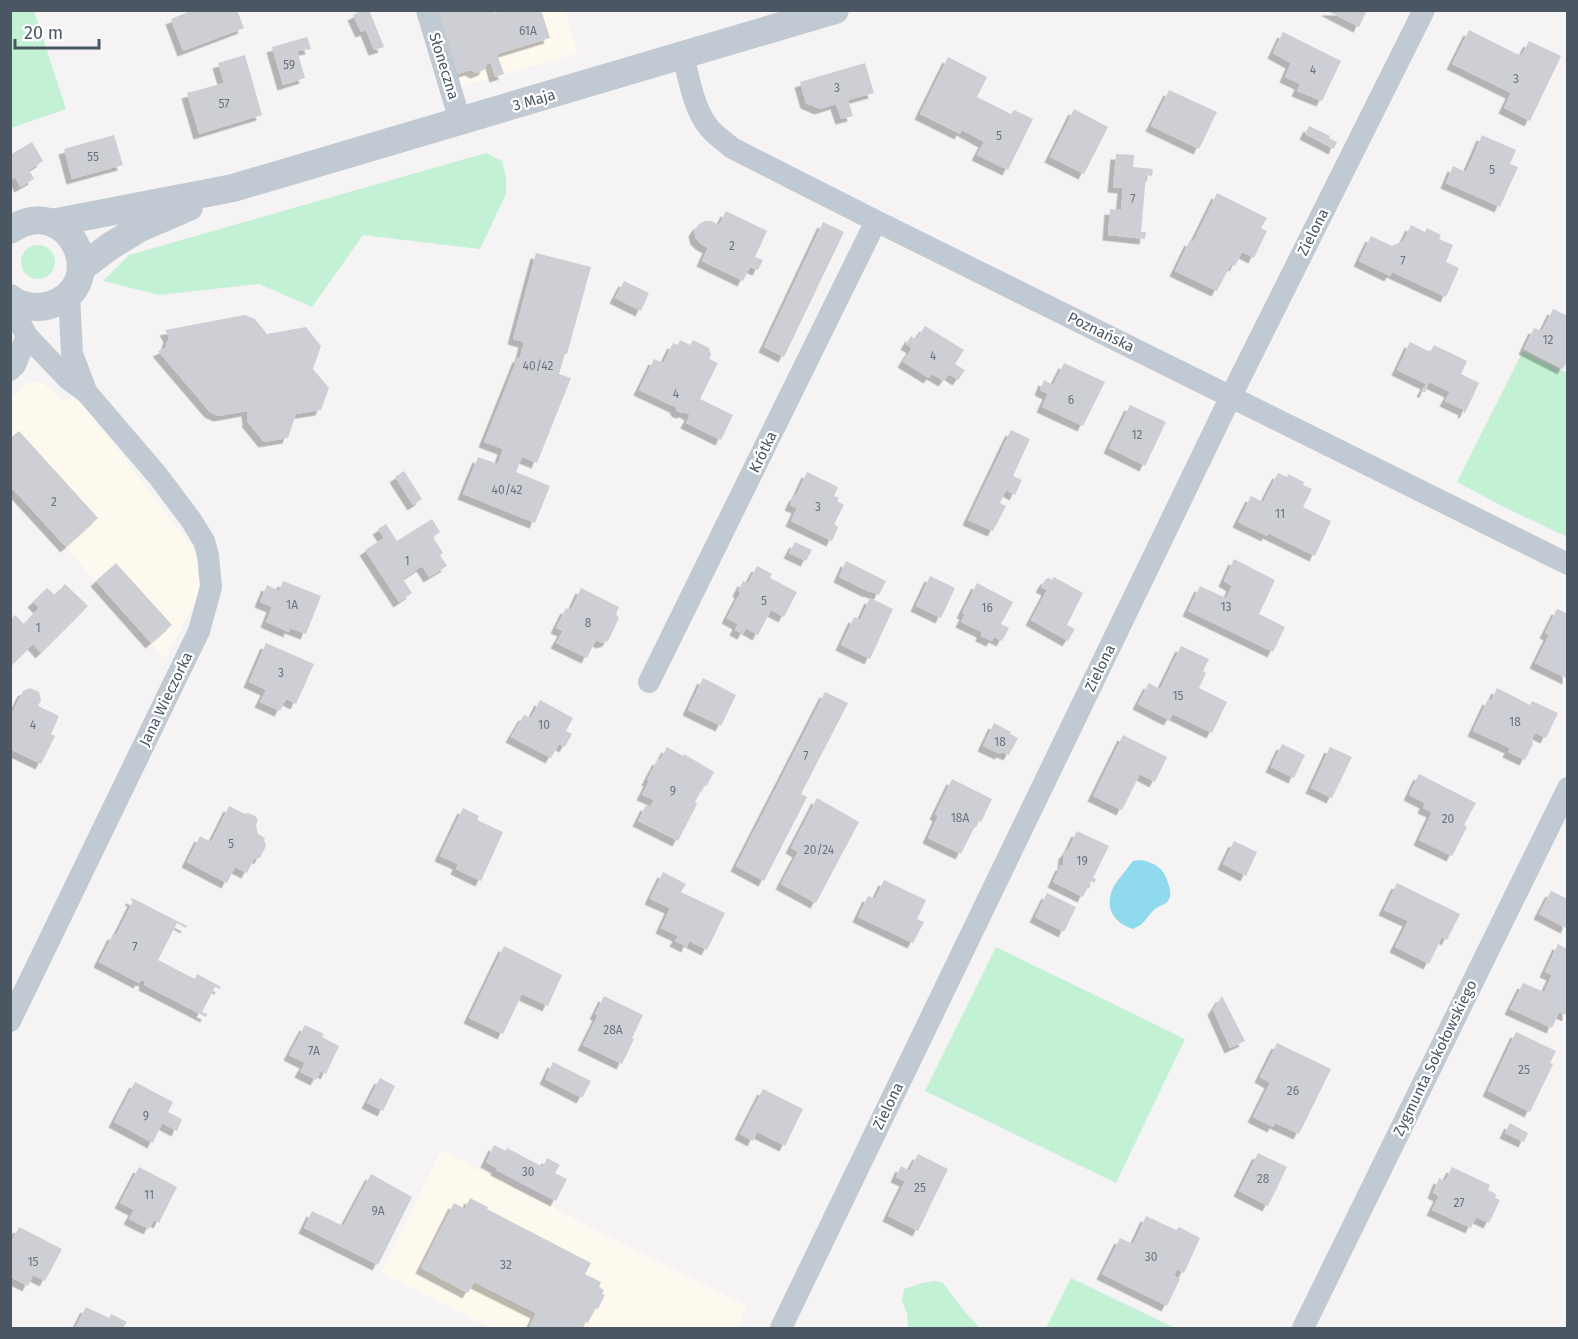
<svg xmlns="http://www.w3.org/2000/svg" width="1578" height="1339" viewBox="0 0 1578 1339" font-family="'Fira Sans',sans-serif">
  <defs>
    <filter id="shadow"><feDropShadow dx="-5.5" dy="5.5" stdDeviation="0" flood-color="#0004"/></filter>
  </defs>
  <rect width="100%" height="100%" fill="#f5f3f3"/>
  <path fill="#fdf9ef" d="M504 10 565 11 578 53 495 77 461 86 437 11H494L496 13Z
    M28 382H42L63 402 74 397 83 405 193 548 202 578 201 592 165 659 11 486V399Z
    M441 1151 747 1306 737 1328H491L381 1272Z"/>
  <path fill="#c3f1d5" d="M10 11H34L66 109 11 128Z
    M486 153 502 161 506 177V194L480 249 363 235 312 307 259 284 159 295 103 281 129 255Z
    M21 262a17 17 0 1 1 34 0a17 17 0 1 1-34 0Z
    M1523 351 1567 373V537L1502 506 1457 482Z
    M996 947 1185 1039 1116 1183 925 1091Z
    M1071 1278 1175 1328H1046Z
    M935 1281 943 1283 964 1311 980 1328H908L907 1314 902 1300 904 1289 922 1283Z"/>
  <path fill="#90daee" d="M1142 860C1156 864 1164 868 1168 883 1170 889 1172 895 1168 901 1164 906 1157 906 1153 911 1144 920 1146 923 1133 929 1114 923 1104 908 1113 888 1118 879 1127 869 1133 861Z"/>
  <path fill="#cdcfd5" filter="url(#shadow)" d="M193 10H237L244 28 183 51 171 19Z
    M363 10H369L384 47 374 50 366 30 361 32 353 15Z
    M437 10H494L495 13 504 10H541L550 38 497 54 504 74 495 77 491 63 487 64 484 70 476 73 470 70 458 74Z
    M1326 10H1367L1359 27Z
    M1469 30 1521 56 1529 41 1561 56 1530 121 1504 108 1511 93 1452 64Z
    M1283 32 1341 61 1322 101 1297 91 1300 84 1285 77 1291 63 1273 53Z
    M307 37 311 49 297 51 305 78 283 85 272 47Z
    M245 55 262 115 199 134 187 93 224 83 218 63Z
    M948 57 987 77 977 97 1011 114 1014 110 1033 119 1008 170 977 155 984 142 962 130 960 134 920 114Z
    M865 63 874 93 848 100 853 116 841 119 836 104 820 109 806 103 800 82Z
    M1169 90 1217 112 1199 149 1151 126Z
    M1074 109 1108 127 1084 174 1050 157Z
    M1309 126 1330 136 1329 138 1337 142 1334 149 1305 134Z
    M114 135 123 165 72 179 64 149Z
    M1482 135 1516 150 1510 164 1518 167 1500 207 1446 183 1453 166 1466 172Z
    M32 142 43 161 29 170 34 179 20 187 15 177 10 180V155Z
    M1116 154 1134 155 1133 167 1153 169 1152 176 1146 175 1141 232H1146L1145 239 1108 235 1110 209 1121 210 1123 188 1113 187Z
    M1217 193 1267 218 1261 228 1267 231 1254 258 1242 252 1235 266 1231 264 1217 291 1175 271 1190 240 1193 242Z
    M726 211 767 231 755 257 763 260 758 270 750 267 743 281 702 261 708 248 701 244 696 239 694 231 698 225 704 221H712L719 225Z
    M823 222 844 232 784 357 764 347Z
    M1411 225 1425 232 1427 228 1441 235 1439 239 1453 245 1446 262 1459 268 1446 297 1392 272 1390 276 1359 261 1371 236 1392 246 1403 241Z
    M536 253 591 267 567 354H565L559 374 571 378 537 463 522 457 516 472 550 486 535 523 463 494 478 457 498 464 503 449 484 442 518 357H520L524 342 513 339Z
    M624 281 649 293 641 311 615 298Z
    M1553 309 1568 316V360L1563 369 1524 349 1534 328 1542 331Z
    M245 315 255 319 267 334 306 327 321 346 313 369 329 388 321 410 296 414 288 438 264 442 247 421 248 420 247 411 219 416 210 412 158 351 165 348 169 337 165 330Z
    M925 326 964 350 955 364 965 370 958 380 949 374 944 381 932 374 929 378 903 362 912 348 906 344 911 336 916 340Z
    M680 340 690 345 693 340 709 348 711 355 709 359 718 363 700 399 733 415 721 440 686 423 690 415 685 412 681 413 677 411 675 407 639 390 654 359 663 363 673 343 678 345Z
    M1410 342 1430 352 1434 345 1467 361 1461 374 1479 383 1465 413 1463 412 1464 410 1445 401 1450 392 1429 382 1425 392H1422L1426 384 1397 370Z
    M1064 363 1105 382 1083 426 1042 407 1048 394 1040 390 1044 380 1053 385Z
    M1130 405 1166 422 1145 466 1109 448Z
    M1011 430 1030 439 1013 476 1022 480 1015 495 1006 490 1000 503 1006 506 993 531 968 520Z
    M19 431 98 518 66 547 10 486V438Z
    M404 471 422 499 413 505 395 477Z
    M807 472 838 487 834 496 839 498 837 501 844 505 834 524 838 527 832 541 791 521 797 508 790 505 795 495 796 496Z
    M1278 473 1287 477 1288 474 1304 482 1303 485 1312 489 1303 507 1331 521 1315 556 1268 533 1267 536 1238 522 1251 496 1263 502Z
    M432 519 440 532 433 537 443 553 440 555 447 566 429 577 422 566 403 579 412 593 399 602 365 550 384 538 378 529 386 524 397 541Z
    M795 542 812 550 806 561 789 553Z
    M1234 559 1275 580 1259 614 1285 627 1273 652 1188 611 1200 586 1226 598 1232 586 1224 581Z
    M846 561 886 581 879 595 869 591V592L839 577Z
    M116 563 172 625 151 643 96 581Z
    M757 566 772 574 770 578 797 592 784 617 771 610 758 635 746 628 743 634 735 630 738 624 727 618 740 593 738 591 743 581 748 583Z
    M930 576 955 588 941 618 916 606Z
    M1054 577 1083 593 1067 625 1075 629 1068 641 1031 620 1047 590 1041 587 1046 579 1049 578 1052 580Z
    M283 581 321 596 306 634 290 628 289 632 266 622 272 607 260 602 267 585 279 591Z
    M977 583 1013 602 1001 624 1009 628 1002 641 994 637 992 641 981 636 982 632 961 622 965 614 962 613Z
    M65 584 88 606 41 653 33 644 10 667V637L13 634 10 631V621L15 615 24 624 39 608 33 602 47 588 55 595Z
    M581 588 619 607 616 614 619 618 608 641 602 643 596 640 587 658 556 643 563 631 556 628 566 608 571 610Z
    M870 598 893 609 870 659 841 645 854 617 860 620Z
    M1557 609 1568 614V679L1535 663 1549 635 1545 633Z
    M266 643 314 664 296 704 286 699 280 711 260 702 266 690 249 682Z
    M1181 646 1209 659 1203 671 1206 673 1199 688 1227 702 1212 733 1173 714 1169 720 1138 704 1149 683 1160 689Z
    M703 678 736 695 721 726 688 710Z
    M30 688 39 692 41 700 38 706 59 716 51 734 55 736 41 764 10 749V717L23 691Z
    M1497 688 1530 705 1532 701 1558 713 1546 738 1535 733 1532 739 1533 744 1525 760 1508 752 1510 748 1473 731 1488 699 1491 701Z
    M825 692 848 703 801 794 807 797 764 881 736 866Z
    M540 700 573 718 566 731 572 734 565 747 559 744 551 758 511 737 524 715 531 718Z
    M994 723 1011 732 1010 734 1018 738 1009 755 1002 752 1000 754 983 746Z
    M1123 735 1167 757 1155 782 1140 774 1122 810 1093 796Z
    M1282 744 1305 755 1294 778 1271 767Z
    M667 747 683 756 684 754 714 772 706 787 704 785 695 802 697 804 678 841 638 821 646 805 650 807 654 800 642 795 649 781 647 780 658 759 660 760Z
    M1330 747 1352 757 1332 798 1311 788Z
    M1419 774 1476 803 1464 825 1467 827 1452 856 1419 840 1432 812 1423 808 1425 803 1409 795Z
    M952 779 992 799 981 822 978 820 961 854 928 838 938 816 935 814Z
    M817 798 859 822 816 903 781 884 798 852 791 848Z
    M229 806 245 814 248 813 255 816 258 820 256 825 258 834 265 838 264 840 266 846 260 858 254 859 247 873 235 867 227 883 187 862 200 836 211 842Z
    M463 808 479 816 477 820 503 832 481 881 456 869 458 864 440 856Z
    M1077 831 1109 846 1093 878 1096 879 1094 883 1091 881 1083 897 1053 882 1061 865H1063L1064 854 1069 848Z
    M1234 841 1257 852 1246 876 1223 864Z
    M663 872 686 884 681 892 725 913 707 950 689 941 687 947 675 941 678 936 661 928 670 908 650 899Z
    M884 880 926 900 917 919 924 922 913 943 858 917 868 896 875 899Z
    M1397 883 1460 914 1447 940 1442 937 1429 964 1395 947 1408 921 1384 910Z
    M1551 891 1568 899V924L1566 928 1539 914Z
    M1047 893 1076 907 1064 932 1035 917Z
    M132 898 187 926 186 928 177 923 158 960 195 979 197 974 221 987 220 989 215 987 202 1012 207 1014 206 1017 144 985 145 981 141 980 139 983 99 962 113 934 116 935 133 901 130 900Z
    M1558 944 1568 949V1016L1559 1012 1552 1028 1510 1009 1523 983 1544 992 1552 975 1545 972Z
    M504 946 562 975 548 1006 522 994 503 1034 469 1018Z
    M604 996 643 1015 632 1038 634 1039 622 1064 583 1045 598 1015 595 1014Z
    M1222 996 1245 1041 1230 1048 1213 1010Z
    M305 1025 324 1034 322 1037 339 1046 326 1074 321 1071 316 1080 300 1072 305 1063 289 1055Z
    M1516 1032 1556 1051 1550 1063 1553 1064 1530 1112 1488 1091Z
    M1277 1043 1331 1069 1299 1134 1275 1123 1273 1127 1253 1117 1270 1083 1260 1077Z
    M553 1062 591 1081 582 1098 545 1079Z
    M380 1078 395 1086 383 1111 367 1103Z
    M135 1082 173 1102 168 1112 182 1119 177 1131 162 1123 153 1143 114 1122Z
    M763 1089 803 1109 785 1146 757 1132 753 1141 740 1134Z
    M1510 1123 1528 1133 1524 1142 1505 1133Z
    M494 1145 506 1151 507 1148 543 1167 547 1158 560 1165 555 1173 567 1179 556 1201 496 1170 497 1168 486 1162Z
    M1258 1153 1287 1167 1268 1206 1239 1191Z
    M918 1154 948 1169 918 1231 888 1216 905 1181 896 1177 901 1166 909 1171Z
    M139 1167 177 1187 159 1223 154 1220 149 1229 129 1219 134 1210 120 1203Z
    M1452 1167 1490 1185 1488 1190 1496 1194 1495 1198 1500 1200 1489 1223 1476 1217 1471 1228 1432 1210 1439 1196 1433 1193 1439 1178 1445 1181Z
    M371 1174 412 1197 378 1265 304 1228 312 1211 343 1226Z
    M470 1198 488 1207 487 1209 591 1263 585 1274 601 1282 599 1287 604 1290 602 1294 605 1295 598 1309 595 1308 588 1323 585 1322 582 1328H535L530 1326 536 1313 474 1282 468 1293 421 1268 454 1203 465 1209Z
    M1146 1216 1176 1230 1179 1227 1200 1238 1184 1273 1177 1269 1174 1276 1180 1279 1167 1306 1102 1274 1120 1238 1133 1244Z
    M19 1227 62 1249 45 1281 33 1275 28 1286 10 1277V1244Z
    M86 1307 109 1318 111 1314 127 1322 123 1328H75Z"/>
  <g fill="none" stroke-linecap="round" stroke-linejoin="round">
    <path stroke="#c1cad2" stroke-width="22" d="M427 10 460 121
      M683 56C689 78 693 106 707 125 713 134 724 141 732 148L876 221 1568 564
      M69 294 72 354 86 391
      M10 305 27 336 15 365 10 370
      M649 682 876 221
      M10 1021 199 631 211 587 208 555 204 541 191 520 158 476 87 393 68 379 27 336
      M781 1328 1231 396 1424 10
      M1303 1328 1568 788"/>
    <path stroke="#c1cad2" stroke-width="28" d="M52 223 233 188 835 10
      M10 230C69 190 113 286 50 305 37 309 21 307 10 298
      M81 268 109 247 138 229 189 207"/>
  </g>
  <g text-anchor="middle" stroke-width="4.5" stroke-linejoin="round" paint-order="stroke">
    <g font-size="12" fill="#6b747e">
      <text x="528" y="35">61A</text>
      <text x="289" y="69">59</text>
      <text x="1313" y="74">4</text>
      <text x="1516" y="83">3</text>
      <text x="837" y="92">3</text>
      <text x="224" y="108">57</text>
      <text x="999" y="140">5</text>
      <text x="93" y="161">55</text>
      <text x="1492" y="174">5</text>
      <text x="1133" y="203">7</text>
      <text x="732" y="250">2</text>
      <text x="1403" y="265">7</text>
      <text x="1548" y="344">12</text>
      <text x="933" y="360">4</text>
      <text x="538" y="370">40/42</text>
      <text x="676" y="398">4</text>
      <text x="1071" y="404">6</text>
      <text x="1137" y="439">12</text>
      <text x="507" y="494">40/42</text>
      <text x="54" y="506">2</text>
      <text x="818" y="511">3</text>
      <text x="1280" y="518">11</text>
      <text x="407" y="565">1</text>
      <text x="764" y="605">5</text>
      <text x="292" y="609">1A</text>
      <text x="1226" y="611">13</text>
      <text x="987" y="612">16</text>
      <text x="588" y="627">8</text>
      <text x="38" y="632">1</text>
      <text x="281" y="677">3</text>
      <text x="1178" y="700">15</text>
      <text x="1515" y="726">18</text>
      <text x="33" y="729">4</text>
      <text x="544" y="729">10</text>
      <text x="1000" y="746">18</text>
      <text x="806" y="760">7</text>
      <text x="673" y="795">9</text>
      <text x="960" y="822">18A</text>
      <text x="1448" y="823">20</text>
      <text x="231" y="848">5</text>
      <text x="819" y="854">20/24</text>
      <text x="1082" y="865">19</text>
      <text x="135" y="951">7</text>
      <text x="613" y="1034">28A</text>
      <text x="314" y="1055">7A</text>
      <text x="1524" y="1074">25</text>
      <text x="1293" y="1095">26</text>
      <text x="146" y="1120">9</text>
      <text x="528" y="1176">30</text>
      <text x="1263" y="1183">28</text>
      <text x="920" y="1192">25</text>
      <text x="149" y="1199">11</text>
      <text x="1459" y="1207">27</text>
      <text x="378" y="1215">9A</text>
      <text x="1151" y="1261">30</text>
      <text x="33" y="1266">15</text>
      <text x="506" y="1269">32</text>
    </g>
    <g font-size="15" fill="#4a5661" stroke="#fff">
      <text transform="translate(444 66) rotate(73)" y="5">Słoneczna</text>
      <text transform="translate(534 100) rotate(-16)" y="5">3 Maja</text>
      <text transform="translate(1313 232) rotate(-63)" y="5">Zielona</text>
      <text transform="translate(1101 332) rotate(26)" y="5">Poznańska</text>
      <text transform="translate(763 452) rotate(-64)" y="5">Krótka</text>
      <text transform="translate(1100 668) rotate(-64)" y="5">Zielona</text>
      <text transform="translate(166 699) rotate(-64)" y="5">Jana Wieczorka</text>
      <text transform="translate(1435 1058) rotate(-64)" y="5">Zygmunta Sokołowskiego</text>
      <text transform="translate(888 1106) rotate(-64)" y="5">Zielona</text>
    </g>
  </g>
  <rect width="1578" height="1339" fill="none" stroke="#4a5661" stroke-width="24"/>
  <path d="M15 39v9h84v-9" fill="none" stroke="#4a5661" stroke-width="3"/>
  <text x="24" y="39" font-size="18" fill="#4a5661" stroke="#ffffff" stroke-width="4.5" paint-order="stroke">20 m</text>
</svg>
